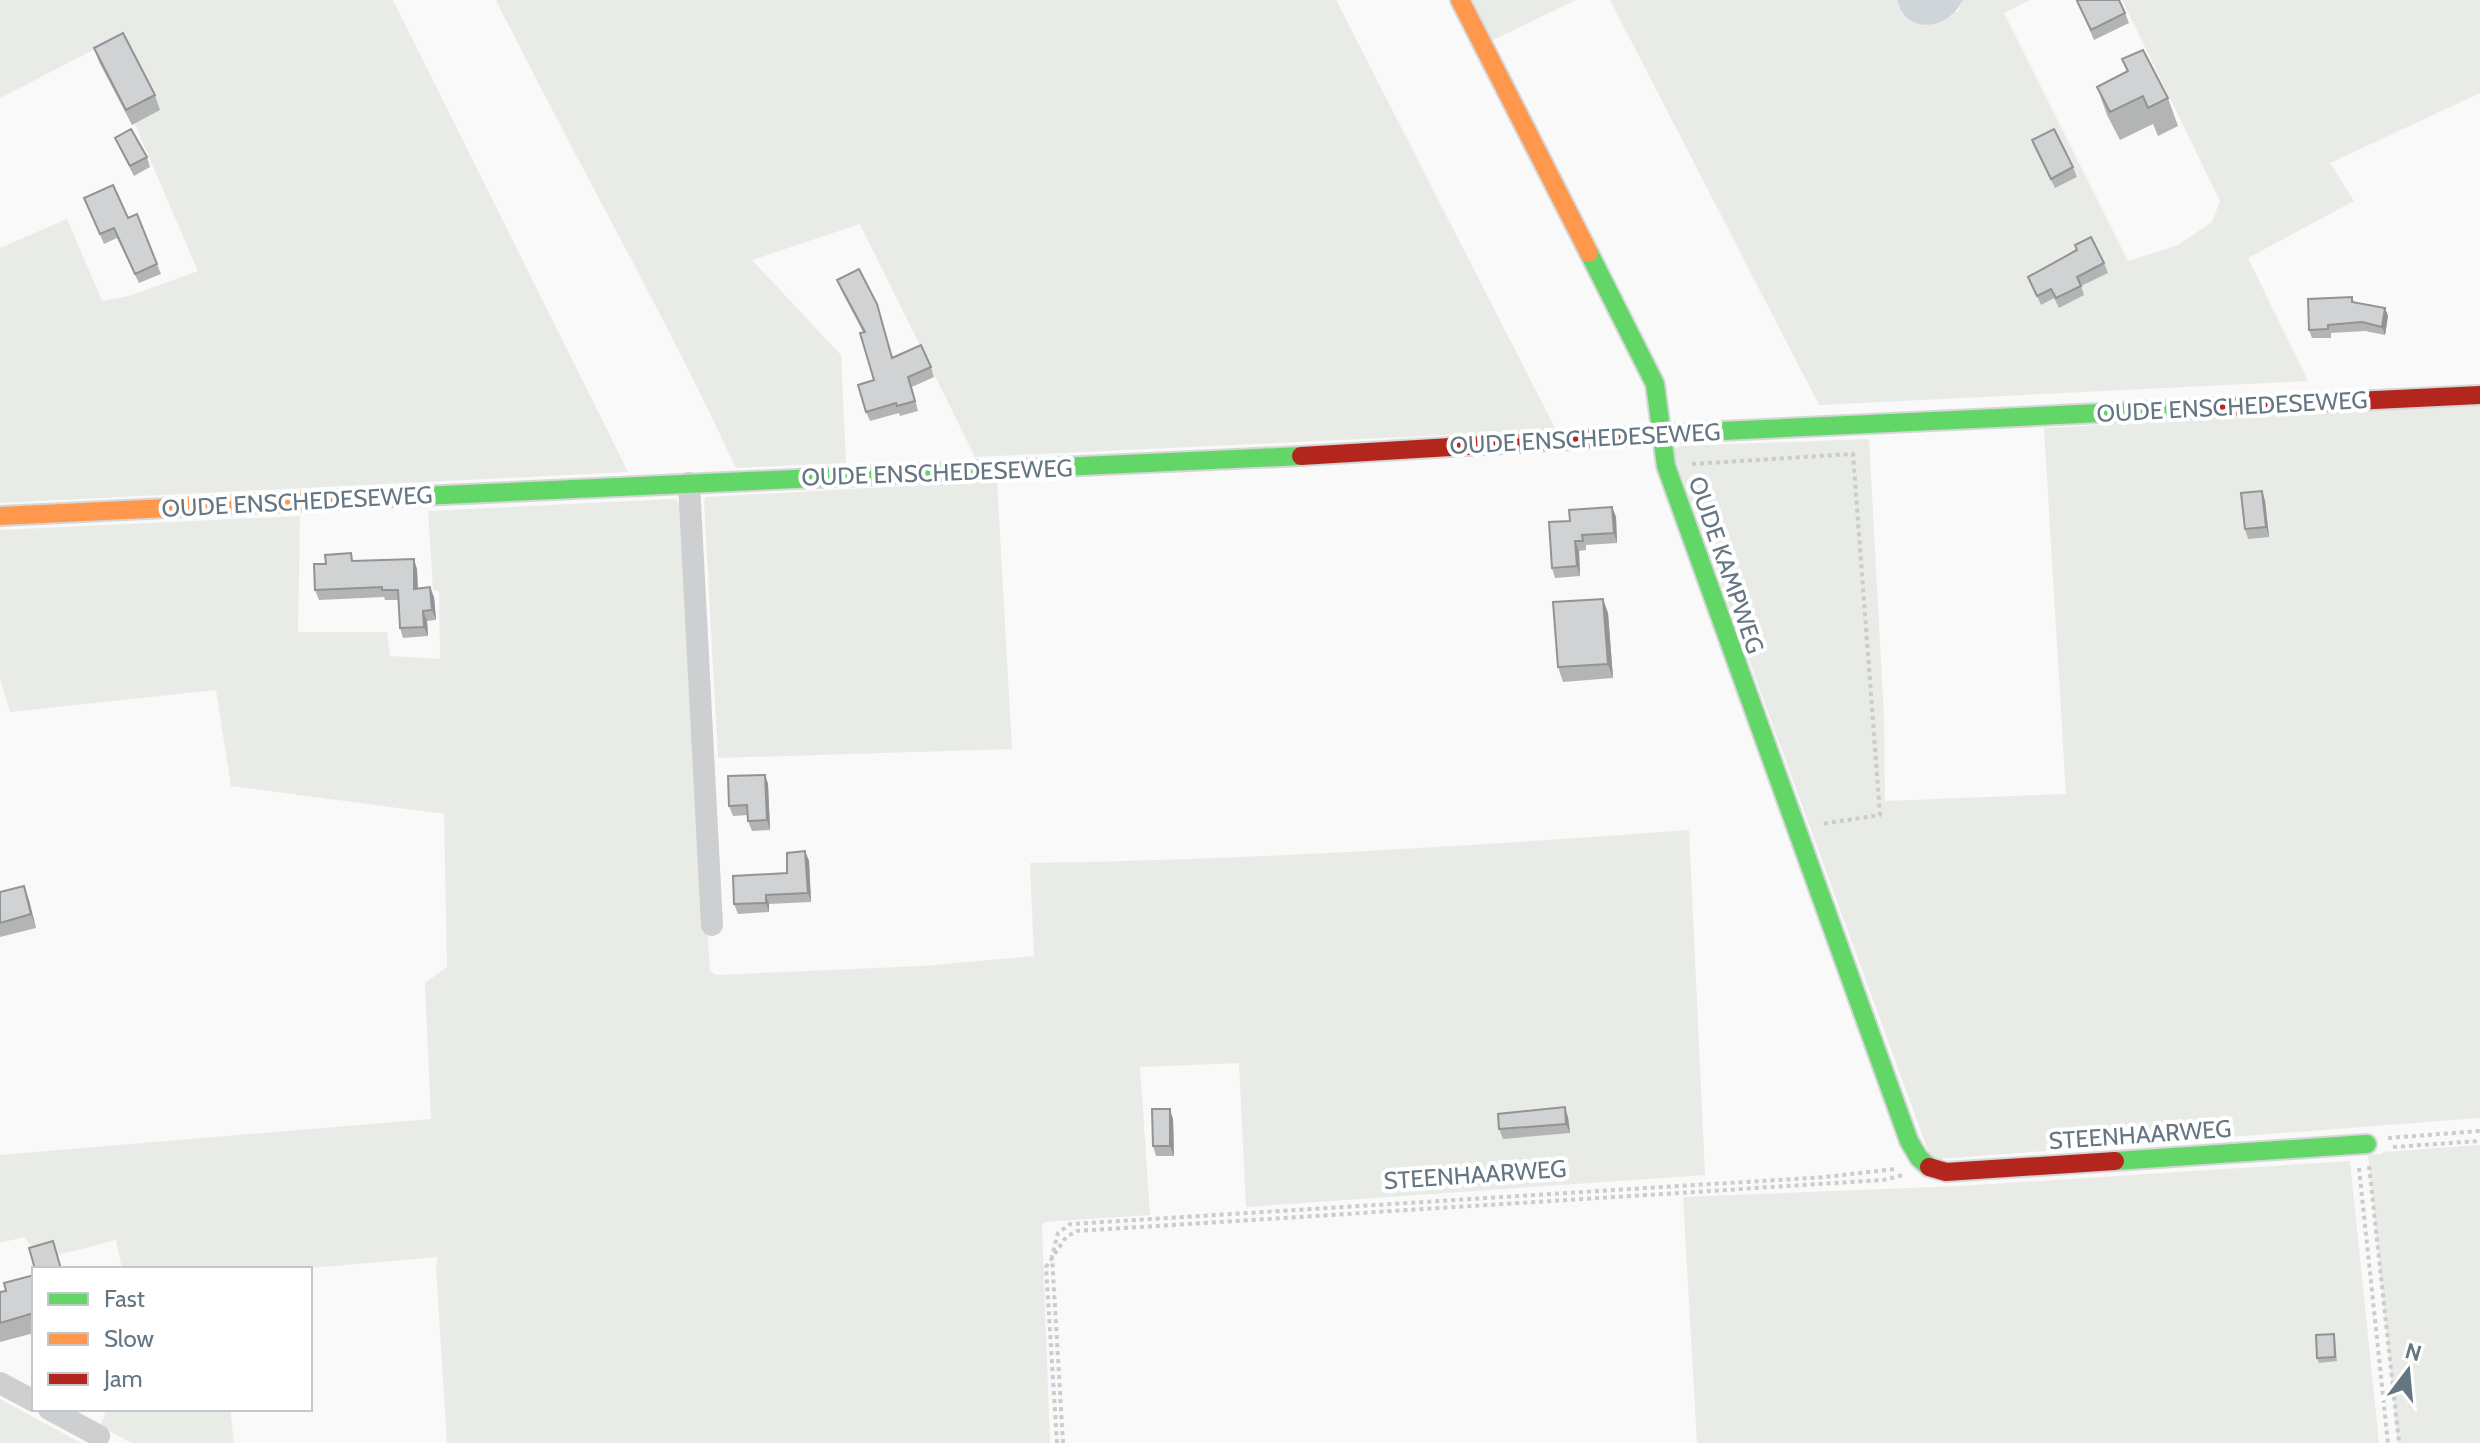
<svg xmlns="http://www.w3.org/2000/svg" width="2480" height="1443" viewBox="0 0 2480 1443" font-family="Cabin,sans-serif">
  <rect width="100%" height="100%" fill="#f9f9f9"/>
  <path fill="#e8ebe6" d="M0 0H393L628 472 0 503V248L67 219 102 301 129 296 198 271 101 46 0 98Z
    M496 0H1336L1556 430 975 457 860 224 752 260 841 355 846 463 736 468C662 309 574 157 496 0Z
    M1472 0H1576L1493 40Z
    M1610 0H1897L1898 6 1958 12 1963 0H2030L2004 13 2128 261 2178 245 2212 222 2220 201 2122 0H2480V93L2330 163 2354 201 2248 258 2308 381 1819 405Z
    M2480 405V1118L1939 1159 1930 1156 1672 449 1682 446 1869 439 1884 717 1885 801 2066 794 2044 428Z
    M997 481 1012 749 718 758 704 502 706 497Z
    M675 499 682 505 710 971 716 975 922 966 1034 956 1030 863C1249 860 1470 846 1689 830L1705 1175 1246 1207 1239 1063 1140 1067 1150 1215 1045 1222 1042 1226 1050 1443H447L436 1268 438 1257 299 1269H122L116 1240 42 1259 24 1237 0 1243V1155L431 1119 425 983 447 967 444 814 231 786 216 690 10 712 0 679V530L300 516 298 632H387L390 656 440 659 439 591 433 590 428 511Z
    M2480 1145V1443H2398L2368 1155 2382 1154 2383 1152Z
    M2350 1161 2379 1443H1697L1683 1197 1960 1186Z
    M0 1399 81 1443H0Z
    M107 1409H230L234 1443H132L100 1426Z"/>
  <path fill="#ced6d9" d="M1897 0H1963C1949 29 1907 37 1897 0Z"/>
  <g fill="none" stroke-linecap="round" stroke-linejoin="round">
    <defs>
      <path id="fast" d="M1589 253 1655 384 1666 466 1909 1141 1919 1158 1929 1167
        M1701 432 2227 407
        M354 499 1301 456
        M2115 1161 2367 1144"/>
      <path id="slow" d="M1460 0 1589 253
        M0 516 354 499"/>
      <path id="jam" d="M2227 407 2480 395
        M1301 456 1701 432
        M1929 1167 1946 1172 2115 1161"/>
    </defs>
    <use href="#fast" stroke="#d5d6d7" stroke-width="22"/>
    <use href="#slow" stroke="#d5d6d7" stroke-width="22"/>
    <use href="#jam" stroke="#d5d6d7" stroke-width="22"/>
    <path stroke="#cbcccd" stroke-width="4" stroke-dasharray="4 4" stroke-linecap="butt" d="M1692 464 1853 454 1880 815 1821 824
      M2388 1138 2480 1131
      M2393 1147 2480 1141
      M2369 1166 2399 1443
      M2359 1168 2388 1443
      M1057 1443 1046 1267 1066 1237 1077 1231 1883 1180 1903 1175
      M1063 1443 1052 1256 1058 1233 1070 1224 1825 1177 1895 1169"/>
    <path stroke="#cecfd0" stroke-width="22" d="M689 483 712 925
      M0 1383 34 1401
      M49 1409 99 1436"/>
    <use href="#fast" stroke="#63d668" stroke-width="18"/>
    <use href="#slow" stroke="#ff974d" stroke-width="18"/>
    <use href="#jam" stroke="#b3261e" stroke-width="18"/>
  </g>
  <path fill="#b3b5b5" d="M2077 1 2125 13 2129 23 2094 40Z
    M94 48 155 95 160 110 132 125 99 62Z
    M2122 59 2168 98 2178 126 2158 136 2153 124 2120 140 2107 115 2097 87 2127 71Z
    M115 138 147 157 150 167 134 176 119 147Z
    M2032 140 2073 167 2077 177 2055 188 2036 150Z
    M84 198 128 218 137 214 161 274 139 283 117 238 104 244Z
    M2104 263 2108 273 2081 286 2084 295 2059 308 2054 298 2041 305 2028 277Z
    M837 280 877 304 893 358 931 367 934 377 912 387 918 411 900 416 899 413 870 421 866 412 874 380 863 332 841 290Z
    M2352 297 2354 302 2385 308 2388 316 2385 335 2365 331 2331 333V338H2312L2309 330Z
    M2262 491 2265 501 2269 537 2248 539 2245 529Z
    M1612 507 1616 517 1617 543 1586 545V550L1579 551 1580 576 1555 578 1552 568 1570 521Z
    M354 561 417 569 418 588 434 597 436 620 427 621 428 636 403 638 400 628 398 600H385L384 597 319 600 315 590Z
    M1608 613 1613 678 1563 682 1558 667Z
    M765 775 768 784 770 830 752 831 748 821V815L733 816 729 806Z
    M805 851 809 861 811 902 769 904V912L738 914 734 904 787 873Z
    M24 886 36 928 0 937V892Z
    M1568 1117 1570 1133 1503 1139 1499 1129Z
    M1173 1119 1174 1156H1156L1153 1146Z
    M34 1275V1333L0 1342V1292L6 1291Z
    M2335 1339 2337 1361 2319 1363 2317 1358Z"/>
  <path fill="#929394" d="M2385 308 2388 316 2385 335 2382 327Z
    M2262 491 2265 501 2269 537 2266 527Z
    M1612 507 1616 517 1617 543 1614 533Z
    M1575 541 1579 551 1580 576 1577 566Z
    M414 559 417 569 418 598 414 589Z
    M430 587 434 597 436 620 432 610Z
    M1603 599 1608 613 1613 678 1608 664Z
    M423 611 427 621 428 636 424 627Z
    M765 775 768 784 770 830 767 820Z
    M805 851 809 861 811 902 808 893Z
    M24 886 29 900 36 928 31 914Z
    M766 895 769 904V912L766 903Z
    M1565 1107 1568 1117 1570 1133 1566 1124Z
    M1170 1109 1173 1119 1174 1156 1170 1146Z"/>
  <path fill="#d0d2d3" stroke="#929394" stroke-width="2" d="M2079 0H2119L2125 13 2091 30 2077 1Z
    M123 33 155 95 126 110 94 48Z
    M2143 50 2168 98 2148 108 2143 96 2110 112 2097 87 2128 71 2122 59Z
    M131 129 147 157 130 166 115 138Z
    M2054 129 2073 167 2051 179 2032 140Z
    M113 185 128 218 137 214 157 264 135 274 114 228 100 234 84 198Z
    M2091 237 2104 263 2077 277 2081 286 2056 298 2051 289 2037 296 2028 277 2077 250 2075 245Z
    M859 269 877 304 892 358 921 345 931 367 908 377 915 401 897 406 896 403 866 412 858 385 874 380 860 333 865 332 837 280Z
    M2352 297V302L2385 308 2382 327 2362 322 2328 325V329L2309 330 2308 299Z
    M2262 491 2266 527 2245 529 2241 493Z
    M1612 507 1614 533 1582 535 1583 541H1575L1577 566 1552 568 1549 522 1570 521 1569 510Z
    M351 553 352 561 414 559V589L430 587 432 610 423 611 424 627 400 628 398 590H382V587L315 590 314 564H326L325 555Z
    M1603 599 1608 664 1558 667 1553 602Z
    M765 775 767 820 748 821 747 805 729 806 728 776Z
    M805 851 808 893 766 895V903L734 904 733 876 787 873V853Z
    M24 886 31 914 0 923V892Z
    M1565 1107 1566 1124 1499 1129 1498 1114Z
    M1152 1109H1170V1146H1153Z
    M53 1241 61 1269H35L29 1248Z
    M34 1275V1313L0 1323V1292L6 1291 4 1283Z
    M2334 1334 2335 1357 2317 1358 2316 1335Z"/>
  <g text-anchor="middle" stroke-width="8" stroke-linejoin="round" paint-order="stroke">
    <g font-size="24" fill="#657683" stroke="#fff">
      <text transform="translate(2232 407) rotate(-3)" y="8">OUDE ENSCHEDESEWEG</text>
      <text transform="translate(1585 439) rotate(-3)" y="8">OUDE ENSCHEDESEWEG</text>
      <text transform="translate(937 473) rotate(-2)" y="8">OUDE ENSCHEDESEWEG</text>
      <text transform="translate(297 502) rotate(-3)" y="8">OUDE ENSCHEDESEWEG</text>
      <text transform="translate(1726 565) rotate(71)" y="8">OUDE KAMPWEG</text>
      <text transform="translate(2140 1135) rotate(-4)" y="8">STEENHAARWEG</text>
      <text transform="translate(1475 1175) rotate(-4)" y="8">STEENHAARWEG</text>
    </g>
  </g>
  <rect x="32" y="1267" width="280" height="144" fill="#ffffff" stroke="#c1c8cd" stroke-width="2"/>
  <rect x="48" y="1293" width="40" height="12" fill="#63d668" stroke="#c1c8cd" stroke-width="2"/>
  <text x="104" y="1307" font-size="24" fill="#657683">Fast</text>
  <rect x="48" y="1333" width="40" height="12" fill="#ff974d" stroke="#c1c8cd" stroke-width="2"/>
  <text x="104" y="1347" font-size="24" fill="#657683">Slow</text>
  <rect x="48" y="1373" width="40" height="12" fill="#b3261e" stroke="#c1c8cd" stroke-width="2"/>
  <text x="104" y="1387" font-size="24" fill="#657683">Jam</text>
  <g transform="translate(2408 1371) rotate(16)" stroke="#ffffff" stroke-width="6" paint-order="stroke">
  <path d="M0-6L14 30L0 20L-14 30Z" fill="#657683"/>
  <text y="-12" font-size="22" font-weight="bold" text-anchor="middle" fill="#657683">N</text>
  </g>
</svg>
